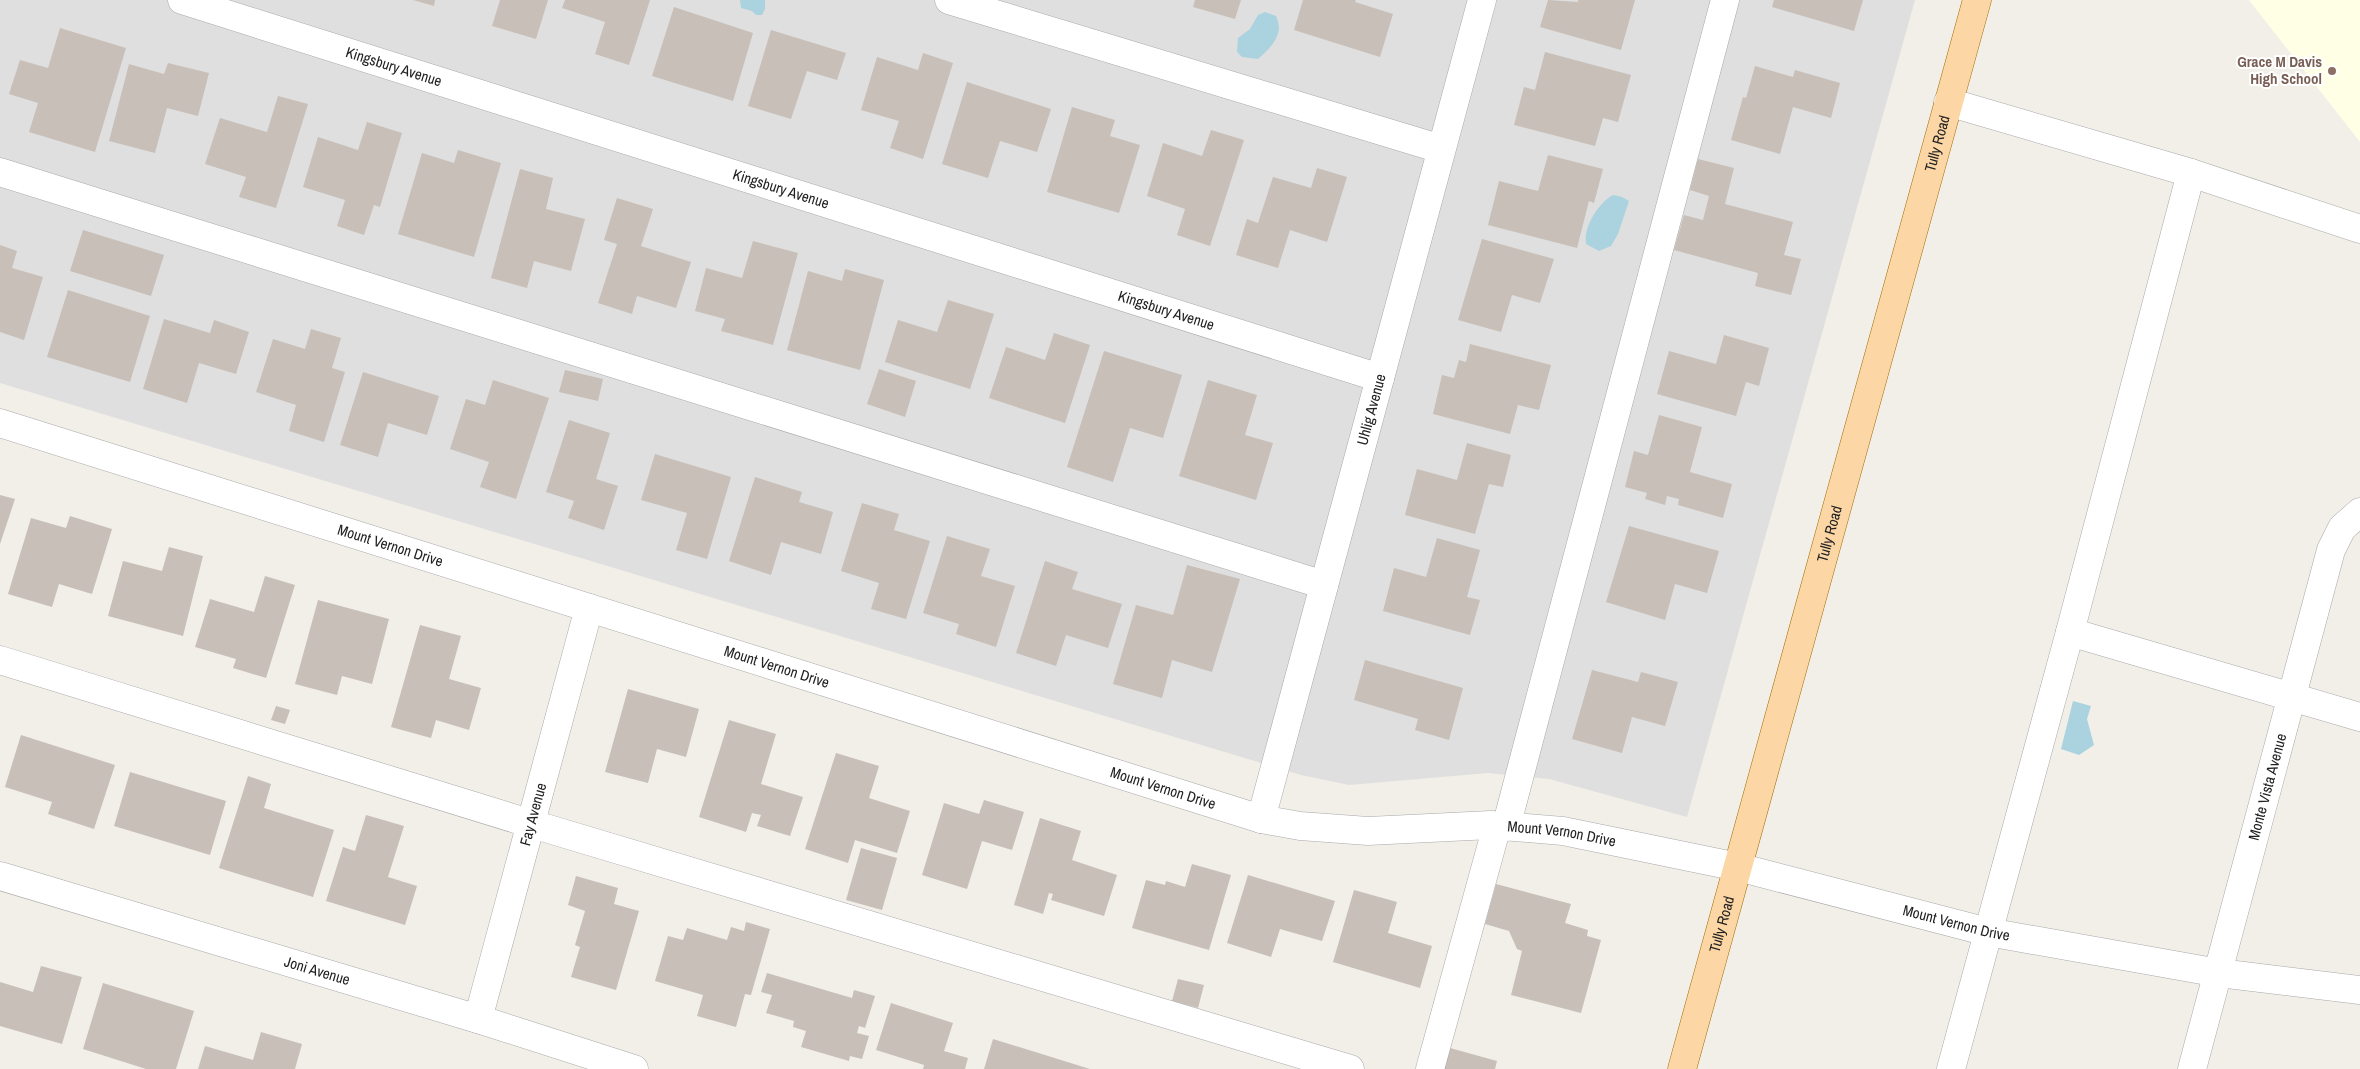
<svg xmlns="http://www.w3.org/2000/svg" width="2360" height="1069" viewBox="0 0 2360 1069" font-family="'Archivo Narrow',sans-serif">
  <rect width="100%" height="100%" fill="#f2efe9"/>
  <path fill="#e0dfdf" d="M0 0H1915L1687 817 1549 779 1488 773 1349 785 1301 775 0 383Z"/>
  <path fill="#ffffe5" d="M2249 0H2360V142Z"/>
  <path fill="#aad3df" d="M740 0H765V9L762 15H756L752 11 741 8Z
    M1265 12 1276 16C1285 34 1271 48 1258 59L1242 57 1237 52 1238 38 1250 29 1258 15Z
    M1613 195 1622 197 1629 201 1618 234 1611 246 1599 251 1586 244C1583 228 1598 203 1613 195Z
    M2073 701 2091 706 2087 719 2094 745 2079 755 2061 749Z"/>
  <path fill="#c7bfb8" d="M413 0H435L434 6Z
    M500 0H548L536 39 492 26Z
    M565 0H650L629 65 595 54 605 22 562 8Z
    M1195 0H1241L1235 19 1193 7Z
    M1303 0H1356L1355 2 1393 14 1380 57 1294 30Z
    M1548 0 1578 2V0H1635L1621 50 1540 27Z
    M1774 0H1863L1854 31 1772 7Z
    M674 7 753 33 733 101 652 76Z
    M60 28 126 48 95 152 29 132 38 103 9 94 20 60 48 68Z
    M771 30 846 53 837 80 807 71 791 119 748 106Z
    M1545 52 1631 75 1618 122 1603 118 1595 146 1514 125 1524 87 1535 90Z
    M923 53 953 63 923 159 890 148 899 121 861 110 877 57 918 70Z
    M168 63 209 73 198 116 167 108 155 153 109 141 129 64 164 74Z
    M1755 66 1793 77 1795 70 1840 83 1831 118 1793 107 1780 154 1731 140 1743 97 1746 98Z
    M967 82 1051 109 1037 152 1000 141 988 178 942 164Z
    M278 96 308 104 276 208 239 197 246 177 205 164 220 118 267 132Z
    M1072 107 1115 120 1110 136 1140 145 1119 213 1047 192Z
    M367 122 402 133 380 207 374 205 364 235 337 226 345 200 303 187 318 137 358 150Z
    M1211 130 1244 140 1210 246 1177 235 1185 209 1147 196 1163 143 1202 156Z
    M458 150 501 163 474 257 398 234 422 153 454 163Z
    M1548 155 1603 169 1594 203 1589 201 1577 248 1488 225 1499 181 1538 191Z
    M1698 159 1734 168 1725 204 1793 222 1784 255 1801 259 1791 295 1755 286 1758 273 1674 250 1684 215 1703 220 1709 196 1690 190Z
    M1317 168 1347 177 1327 242 1290 230 1278 268 1236 255 1247 219 1258 223 1273 177 1311 188Z
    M520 169 553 178 546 209 585 219 571 271 534 261 527 288 491 278Z
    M617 198 653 209 641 246 691 262 676 308 637 296 632 314 598 303 617 244 604 240Z
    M83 230 164 255 151 296 70 271Z
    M1482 239 1554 259 1540 303 1512 295 1501 332 1458 320Z
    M753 241 798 253 773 345 721 331 725 319 695 311 706 268 742 278Z
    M0 245 17 251 12 268 43 277 24 340 0 332Z
    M845 269 884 280 860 370 787 350 808 271 842 281Z
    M68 290 150 316 130 382 47 357Z
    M948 300 994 314 970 389 885 362 898 320 937 332Z
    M164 319 210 333 214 320 249 332 236 374 199 363 187 403 143 389Z
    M311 329 341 338 332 368 345 372 324 442 289 431 296 405 256 392 273 339 305 349Z
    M1054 333 1090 345 1065 423 989 398 1006 347 1045 360Z
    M1724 335 1769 348 1759 386 1746 382 1736 416 1657 394 1669 351 1716 364Z
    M1470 344 1551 365 1539 410 1518 405 1510 434 1433 414 1442 375 1454 378 1459 360 1466 362Z
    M1104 351 1182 375 1163 438 1130 428 1113 482 1067 467Z
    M879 369 916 381 905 417 867 404Z
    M565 370 603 379 598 401 559 392Z
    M363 372 439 396 427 435 388 423 378 457 340 445Z
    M493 380 549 398 516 499 480 487 489 462 450 449 466 399 485 405Z
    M1208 380 1257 395 1245 435 1273 443 1256 500 1179 476Z
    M1659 415 1702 427 1690 472 1732 484 1723 518 1678 505 1679 499 1667 496 1665 505 1645 499 1647 493 1625 487 1634 451 1648 455Z
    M569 420 610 433 596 479 618 486 604 530 568 518 574 501 546 492Z
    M1467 443 1511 455 1503 487 1489 484 1475 534 1405 515 1417 469 1457 480Z
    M655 454 731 477 707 559 676 550 687 513 641 500Z
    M755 477 802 492 799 502 833 512 821 554 781 542 771 575 729 561Z
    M0 495 15 499 0 544Z
    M862 503 899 514 894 530 930 541 906 619 871 609 879 583 841 571Z
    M70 516 112 529 92 594 59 584 52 607 8 594 31 518 66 528Z
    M1629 526 1719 551 1707 593 1675 584 1665 620 1606 602Z
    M947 536 990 549 981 576 1015 586 996 647 956 634 959 624 923 613Z
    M1437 538 1480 550 1467 597 1480 600 1470 635 1383 611 1394 568 1426 577Z
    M169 547 203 556 183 636 108 616 123 561 162 571Z
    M1045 561 1078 572 1072 589 1122 604 1108 648 1066 635 1056 666 1016 653Z
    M1187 565 1240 579 1212 672 1172 660 1162 698 1113 684 1136 605 1173 615Z
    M265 576 295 585 266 678 233 668 236 659 195 647 210 599 254 612Z
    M318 600 389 619 372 684 342 676 337 695 295 684Z
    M420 625 461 636 449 679 481 688 469 730 436 720 431 738 391 727Z
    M1365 660 1463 688 1449 740 1415 730 1418 719 1354 700Z
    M1592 670 1638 682 1641 672 1678 682 1665 726 1632 717 1622 753 1572 739Z
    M628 689 699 709 686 757 657 749 648 783 605 772Z
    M276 706 290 710 285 724 271 720Z
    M729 720 776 734 761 784 803 797 790 836 757 826 761 815 752 813 746 832 699 817Z
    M21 735 115 765 94 829 48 814 52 802 5 787Z
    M836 753 879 766 869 798 910 811 897 853 855 840 848 863 805 849Z
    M130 772 226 801 210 855 114 826Z
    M248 776 271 784 264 808 334 830 313 897 219 868Z
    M984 800 1024 812 1012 850 982 841 967 889 922 875 944 803 979 814Z
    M366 815 404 826 388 877 417 886 405 925 326 901 343 847 355 851Z
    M1040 818 1081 831 1072 860 1117 875 1104 916 1051 900 1053 894 1049 893 1043 914 1014 905Z
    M861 848 897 858 882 910 846 900Z
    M1192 864 1231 875 1209 950 1132 928 1146 880 1165 885 1166 881 1185 887Z
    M1248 875 1335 901 1322 941 1280 929 1271 957 1227 943Z
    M576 876 618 888 614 904 639 911 616 990 571 977 580 947 575 945 585 911 568 905Z
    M1496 884 1571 904 1565 923 1588 930 1587 936 1601 940 1581 1013 1511 995 1522 951 1517 949 1509 931 1485 924Z
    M1354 890 1397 902 1388 933 1432 946 1420 988 1333 962Z
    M746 922 770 929 751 995 745 994 736 1027 697 1016 703 995 655 981 668 936 683 940 687 928 727 940 731 927 744 931Z
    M41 966 82 977 62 1044 0 1026V982L33 992Z
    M767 973 852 998 854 990 875 996 865 1028 859 1026 857 1033 869 1036 862 1059 850 1056 849 1061 801 1047 806 1031 793 1027 794 1021 766 1013 772 995 761 992Z
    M1178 979 1204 985 1198 1008 1172 1001Z
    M103 983 194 1011 176 1069H146L83 1049Z
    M891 1003 953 1023 944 1051 968 1058 965 1069H923L924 1065 876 1050Z
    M261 1032 302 1044 295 1069H198L205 1046 253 1060Z
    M993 1039 1090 1069H984Z
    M1450 1048 1497 1061 1495 1069H1444Z"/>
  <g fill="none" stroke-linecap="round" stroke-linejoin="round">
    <defs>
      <g id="minor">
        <path id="s1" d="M182 0 1380 378"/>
        <path d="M949 0 1441 149"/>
        <path d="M1948 102 2191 173 2360 229"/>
        <path d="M0 172 1324 585"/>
        <path id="s2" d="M0 423 1261 819 1300 826 1368 831 1491 825 1563 831 1738 867 1988 932 2219 973 2360 990"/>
        <path d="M2070 632 2360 717"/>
        <path d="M0 660 532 824 1350 1069"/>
        <path id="s3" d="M1261 819 1482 0"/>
        <path d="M1506 827 1725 0"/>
        <path id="s4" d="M0 876 478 1019 634 1069"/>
        <path id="s5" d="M478 1019 589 608"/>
        <path d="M1430 1069 1497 826"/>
        <path d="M1951 1069 2070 632 2191 173"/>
        <path id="s6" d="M2192 1069 2331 550 2342 528 2360 512"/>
      </g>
      <g id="major">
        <path id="s7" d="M1682 1069 1977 0"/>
      </g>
    </defs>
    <use href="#minor" stroke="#a9a9a9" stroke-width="29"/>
    <use href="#major" stroke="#a06b00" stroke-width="29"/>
    <use href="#minor" stroke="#fff" stroke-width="28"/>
    <use href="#major" stroke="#fcd6a4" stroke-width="28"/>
  </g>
  <circle fill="#8d6e63" stroke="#fff" stroke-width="2" cx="2332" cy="71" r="5"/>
  <g text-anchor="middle" stroke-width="4" stroke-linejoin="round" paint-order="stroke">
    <g font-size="15" font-weight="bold" fill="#785e54" stroke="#fff" text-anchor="end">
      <text x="2322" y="67">Grace M Davis<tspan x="2322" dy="17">High School</tspan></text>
    </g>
    <g font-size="15" fill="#222" stroke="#fff">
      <text dy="5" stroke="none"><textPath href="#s1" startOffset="222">Kingsbury Avenue</textPath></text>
      <text dy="5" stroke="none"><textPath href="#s7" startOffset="960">Tully Road</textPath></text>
      <text dy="5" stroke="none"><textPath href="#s1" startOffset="628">Kingsbury Avenue</textPath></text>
      <text dy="5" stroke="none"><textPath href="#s1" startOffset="1032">Kingsbury Avenue</textPath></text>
      <text dy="5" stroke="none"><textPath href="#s3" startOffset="424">Uhlig Avenue</textPath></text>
      <text dy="5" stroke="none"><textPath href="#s7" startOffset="555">Tully Road</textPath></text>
      <text dy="5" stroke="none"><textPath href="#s2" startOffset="409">Mount Vernon Drive</textPath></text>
      <text dy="5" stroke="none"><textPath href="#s2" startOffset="814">Mount Vernon Drive</textPath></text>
      <text dy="5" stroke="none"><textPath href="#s6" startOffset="292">Monte Vista Avenue</textPath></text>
      <text dy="5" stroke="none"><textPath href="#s2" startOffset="1219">Mount Vernon Drive</textPath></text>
      <text dy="5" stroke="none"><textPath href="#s5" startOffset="212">Fay Avenue</textPath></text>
      <text dy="5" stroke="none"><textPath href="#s2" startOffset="1624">Mount Vernon Drive</textPath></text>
      <text dy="5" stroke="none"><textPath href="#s2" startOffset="2029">Mount Vernon Drive</textPath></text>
      <text dy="5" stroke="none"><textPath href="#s7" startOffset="150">Tully Road</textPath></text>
      <text dy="5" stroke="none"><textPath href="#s4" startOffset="331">Joni Avenue</textPath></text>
    </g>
  </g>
</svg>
